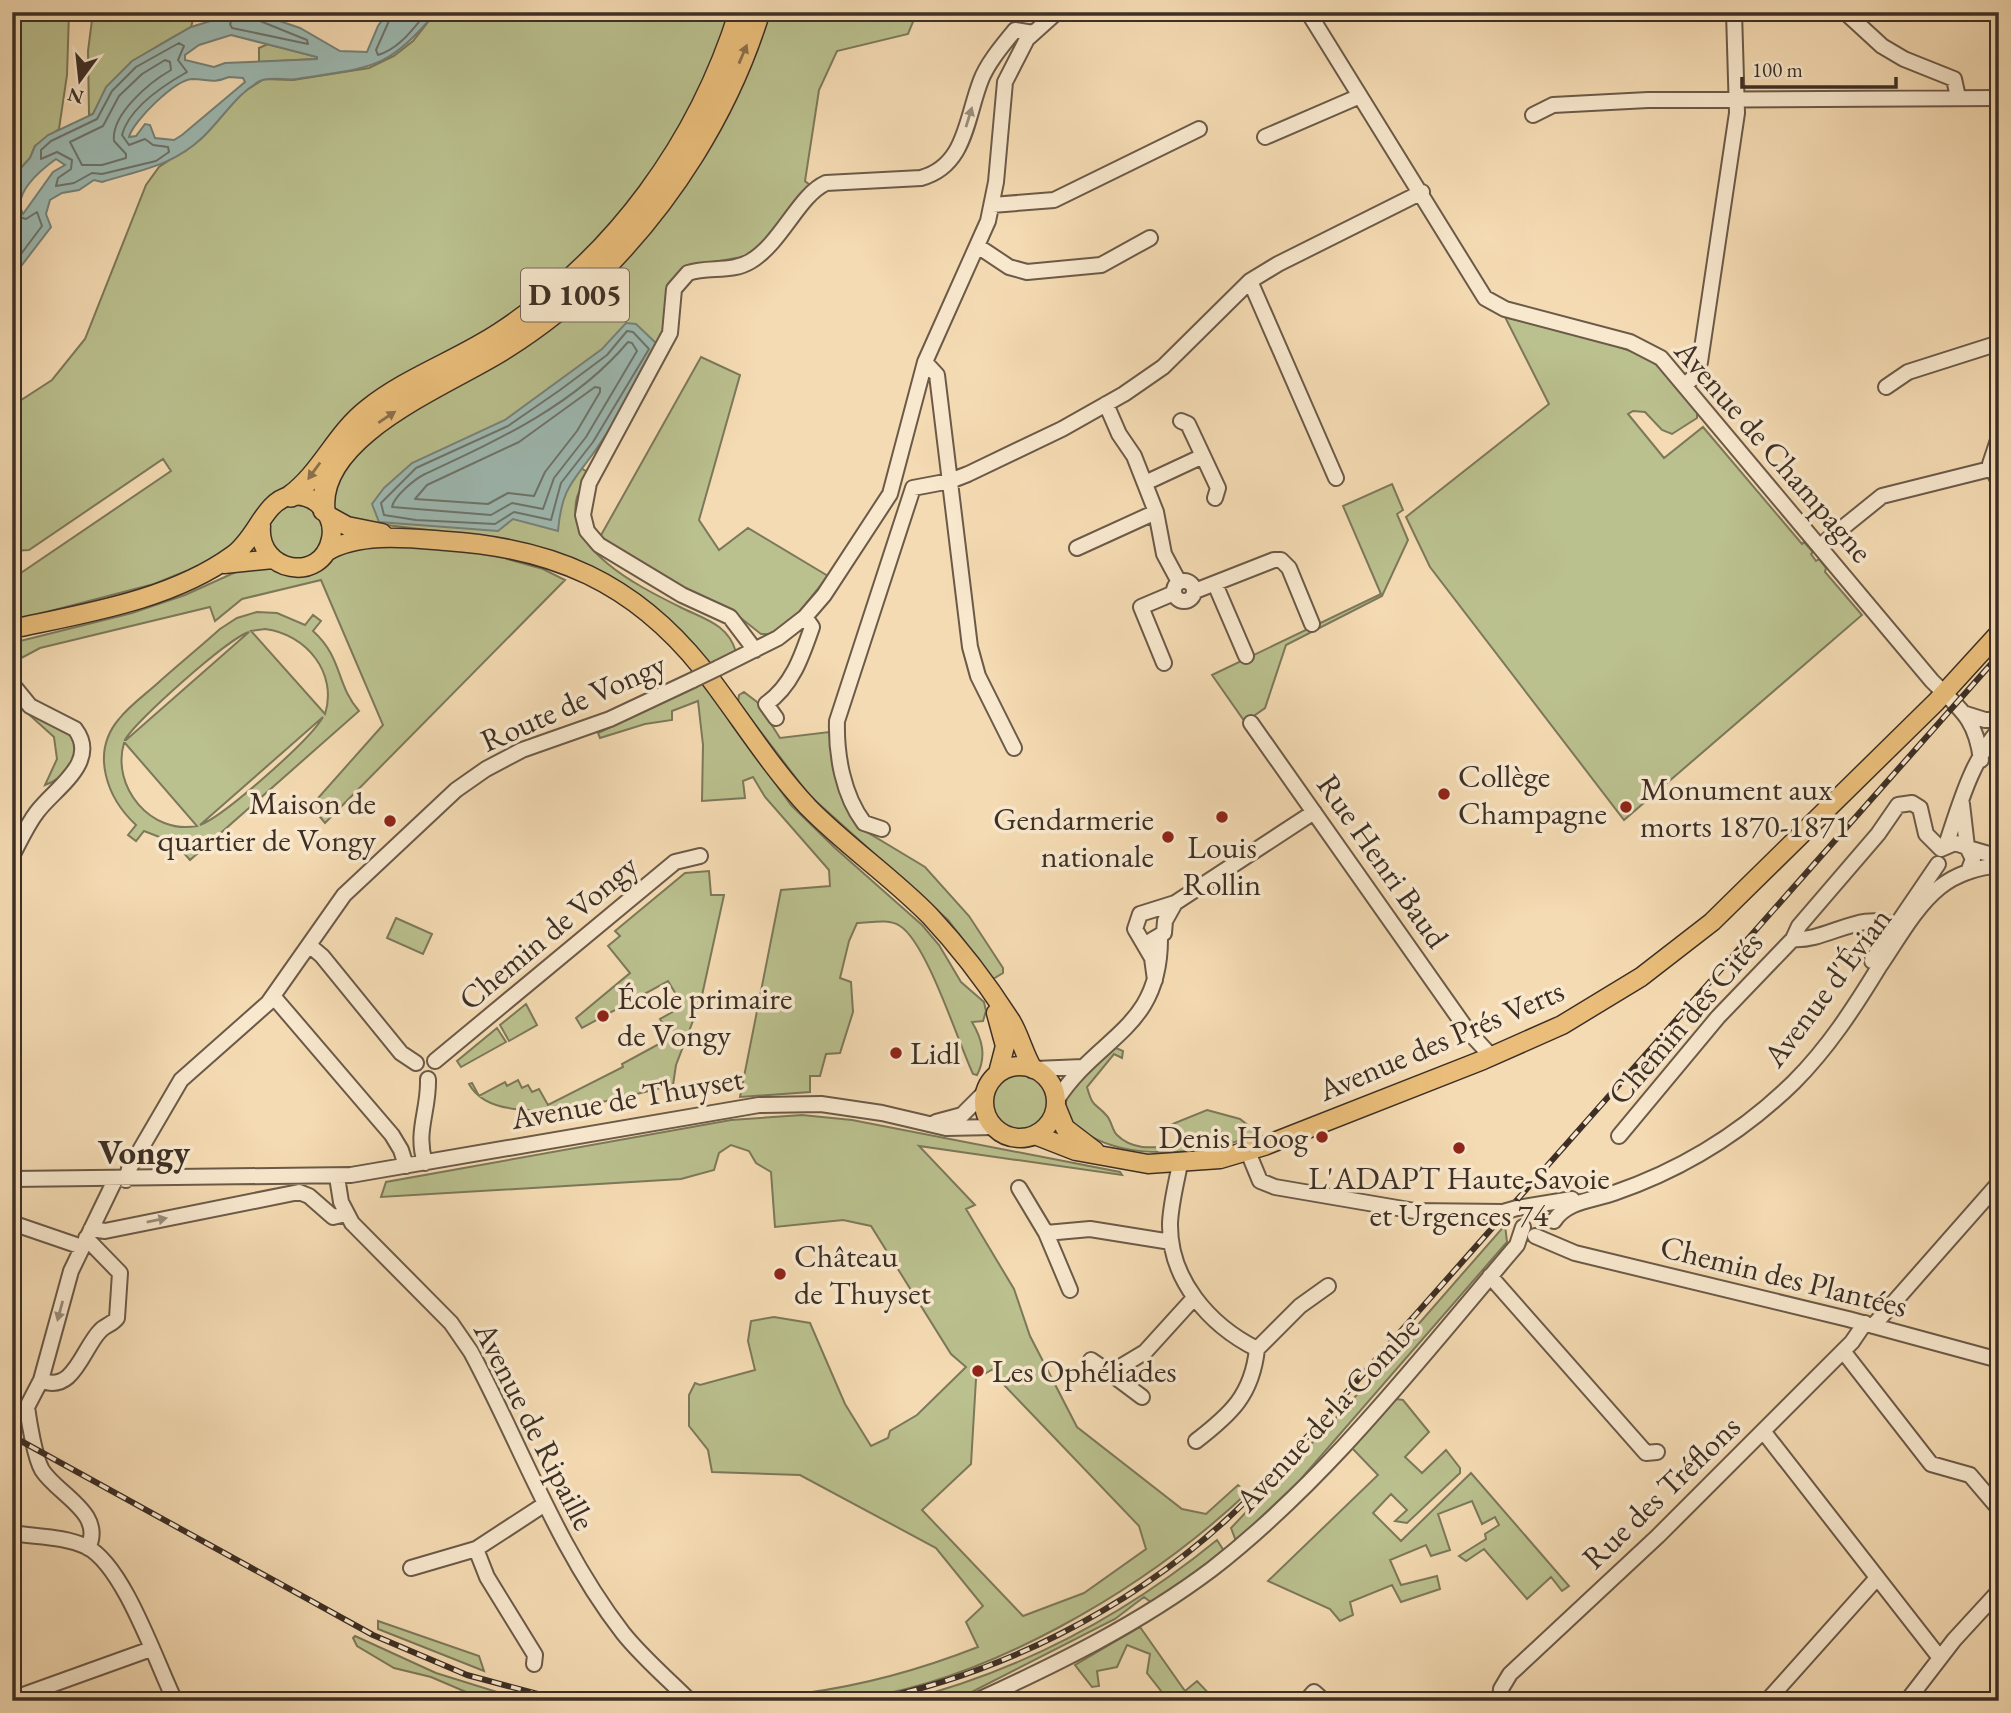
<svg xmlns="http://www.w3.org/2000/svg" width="2011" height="1713" viewBox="0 0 2011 1713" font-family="'EB Garamond',serif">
  <rect width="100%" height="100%" fill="#f5dbb3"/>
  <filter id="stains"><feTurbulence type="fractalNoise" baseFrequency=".00286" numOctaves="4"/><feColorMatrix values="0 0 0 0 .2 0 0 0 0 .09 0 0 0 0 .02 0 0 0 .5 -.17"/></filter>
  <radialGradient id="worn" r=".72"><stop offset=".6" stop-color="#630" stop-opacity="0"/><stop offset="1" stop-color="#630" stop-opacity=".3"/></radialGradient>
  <path fill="#bac08e" stroke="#7c785a" stroke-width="2" fill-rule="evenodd" d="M12 12H69L67 75 59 129 35 146 30 158 12 178Z
    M93 12H195L191 27C146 53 117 65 93 114L89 115 88 51Z
    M436 12H733L682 129 639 194 585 255 535 299 300 480 267 499 257 511 251 532 211 561 154 584 12 621V579L171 471 163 459 29 550 12 551V406L52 380 85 339 146 185 159 167 201 139 242 93 264 79 293 80 369 68 394 56 413 41Z
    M768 12H917L908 34 837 51 819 90 805 181 811 186 769 241 747 256 687 267 676 275 669 293 667 330 599 446 581 468 589 473C585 481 580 489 577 497 563 550 642 588 680 607 704 619 728 624 736 652L709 665C684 641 660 611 632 591 546 530 446 537 347 519L333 508 336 479 365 446 400 419 526 347 596 290Z
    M268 44 317 57 318 59 259 62V48Z
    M1505 317 1614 345 1647 357 1660 368 1697 412V418L1672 434 1662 430 1645 412 1633 411 1628 414 1664 458 1703 427 1802 544 1804 542 1813 552 1811 554 1816 561 1819 559 1826 568 1825 572 1862 615 1624 820 1430 567 1406 517 1549 404Z
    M701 357 740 375 699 520 719 550 748 528 828 576 796 616 771 634H761L737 615 698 598 600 537Z
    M1392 484 1403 510 1397 514 1408 540 1382 596 1286 645 1265 708 1245 722 1212 675 1381 594 1343 506Z
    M269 532a27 27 0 1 1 54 0a27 27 0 1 1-54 0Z
    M393 545 508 553 507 559 543 569 565 580 325 823 311 806 383 725 321 580 242 599 215 621 210 607 40 648 12 663V643L132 613 185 595 238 571 266 566 290 575 340 550Z
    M257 612 277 613 305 625 313 615 321 621 313 631C343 658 336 685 359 711L190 860 175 843 144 831 136 841 128 835 136 825C107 798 90 753 119 719 130 705 146 694 159 682 179 664 200 647 220 629L237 618ZM265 629C306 634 338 673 325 714L251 631ZM249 632 126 740H125C135 721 230 637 249 632ZM323 717C310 740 224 816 200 825ZM124 743H125L197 826C151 835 111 787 124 743Z
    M703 683 791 805 835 848 922 925 939 945 961 982 984 1002 986 1011 983 1021 972 1022C982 1039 987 1056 977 1075L973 1074C958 1042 927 943 900 926 888 918 870 923 857 923L849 941 840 978 851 982 853 1012 840 1053 826 1054 820 1076H810V1092L740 1097 781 890 830 886 829 870 765 797 753 777 743 781 745 798 702 801 703 745 698 701 672 711V720L645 724 600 738 598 733Z
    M744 692 757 702 780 738 829 732 833 758 862 829 925 867 969 916 1003 968V973L993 979 948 920 809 795 738 702 739 695Z
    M24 710C37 716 57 721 69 731 91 751 64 779 45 785L57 759 54 737Z
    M709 871 711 895H724L701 1000 676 1065 673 1085C626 1096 497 1136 469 1084L472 1083 479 1096 505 1082 507 1086 518 1080 522 1088 528 1085 532 1092 539 1089 548 1105 623 1067 622 1064 670 1038 660 1019 683 1006 668 981 582 1028 576 1018 630 973 608 946 620 936 615 931 685 873Z
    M396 918 432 934 423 954 387 938Z
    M526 1004 537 1025 509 1041 500 1025Z
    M497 1028 506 1042 461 1067 457 1061Z
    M1116 1048 1123 1051 1122 1058 1114 1054 1087 1087C1093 1109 1095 1102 1107 1116 1112 1122 1112 1130 1117 1135 1143 1161 1183 1136 1211 1149 1166 1154 1114 1157 1077 1127 1067 1119 1062 1105 1069 1093 1079 1076 1101 1061 1116 1048Z
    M990 1102a30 30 0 1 1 60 0a30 30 0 1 1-60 0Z
    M1207 1110 1240 1119 1259 1134 1232 1143C1211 1131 1181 1150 1170 1125Z
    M802 1115 852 1120 1120 1172 1122 1175 919 1146 975 1205 966 1209 1014 1289 1030 1336 1077 1427 1182 1509 1206 1514 1238 1485 1247 1493C1145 1589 984 1685 842 1701 798 1706 749 1701 704 1701L702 1696C736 1695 772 1697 805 1693 865 1685 922 1669 978 1647L966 1622 983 1606 936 1548 800 1475 712 1472 708 1450 689 1426V1395L695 1383 700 1385 755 1370 748 1341 751 1321 774 1317 810 1323 845 1404 871 1446 888 1438 890 1431 917 1415 966 1367 951 1354 871 1226 843 1220 775 1227 771 1172 756 1163 749 1151 731 1145 719 1153 714 1170 681 1179 381 1197 386 1182 731 1120ZM993 1369 1005 1386 1139 1526 1146 1549 1084 1593 1023 1616 922 1510 971 1464 976 1379Z
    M1505 1225 1507 1242 1300 1480 1236 1541 1231 1528 1347 1406Z
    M1396 1399 1403 1400 1429 1432 1405 1457 1422 1473 1446 1450 1460 1468V1473L1407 1523 1395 1521 1407 1510 1391 1494 1373 1513 1401 1541 1471 1473 1569 1586 1562 1591 1551 1577 1527 1599 1484 1549 1466 1561 1459 1556 1486 1539 1485 1534 1499 1525 1495 1517 1482 1524 1472 1501 1438 1514 1450 1550 1431 1556 1426 1545 1390 1560 1401 1585 1437 1576 1440 1589 1401 1602 1392 1585 1350 1602 1353 1615 1340 1621 1330 1609 1268 1581 1378 1475 1351 1447Z
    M1217 1540 1224 1551 1152 1603 1144 1597 1115 1619 956 1700 902 1701C1018 1672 1125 1615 1217 1540Z
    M378 1621 479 1656 484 1671 378 1629Z
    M1140 1627 1185 1691 1197 1681 1216 1701H1151L1161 1691 1147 1673 1150 1654 1127 1645 1117 1667 1097 1671 1099 1686 1092 1687 1075 1665Z
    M355 1636 436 1673 526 1701H487L431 1677 394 1668 357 1646 353 1638Z"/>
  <path fill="#9dbab3" stroke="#77827a" stroke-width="2" fill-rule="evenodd" d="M388 12H436C387 72 369 67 297 79 286 81 271 76 260 81 236 94 223 118 203 137 173 166 140 170 102 182L94 180 79 190 62 193 50 200 46 214 51 227 12 278V178L30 158 35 146 48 135 93 114 106 87 132 61 191 27 230 15 256 13 300 28 340 51 367 52 378 26ZM231 35 317 57V59L225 63 214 67 185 60V55L199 45ZM229 77 243 78 245 82 182 135 174 140 155 138 150 125 145 124 136 136 129 137C133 121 175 80 192 79 208 79 212 84 229 77ZM56 159 65 165 53 172 23 214C11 194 42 169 56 159Z
    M626 323 636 324 659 346C639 378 621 413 599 445 575 481 562 484 558 531L513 519 498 531 379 522 372 504 384 488 412 463 505 420 602 349Z"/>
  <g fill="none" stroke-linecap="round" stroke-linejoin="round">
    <path stroke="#6d746c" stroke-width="2" d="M236 12 230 24 232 28 308 44 307 40 260 21 256 12
      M393 12 376 50 378 55C399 49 413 29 427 12
      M179 43 184 46 178 60 187 72C164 85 129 107 122 135L129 145 145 139 153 145 168 147 169 152 156 161 102 174 92 173 74 183 56 186 58 178 71 169 72 160 57 152 41 159V150L51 141 97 119 112 91 136 67Z
      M165 60 170 62 171 70C150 82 111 114 114 141L126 154V158L102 165H82L70 142 103 126 119 96 142 74Z
      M12 182 20 185 14 200 16 216 26 219 37 212 42 226 12 266
      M627 331 633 332 649 349 593 442 561 483 551 520 514 512 495 524 416 520 384 515 381 503 416 468 508 426 560 390 607 355Z
      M628 342 632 343 637 351 586 437 554 478 543 509 512 503 491 515 392 507C394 496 415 479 425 474 498 440 575 405 628 342Z
      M595 387 600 388V392L577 431 545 472 534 496 508 493 488 504 415 499 427 485 519 442Z"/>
    <defs>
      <path id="minor" d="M1308 12 1485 298 1505 309 1630 342 1661 358 1932 681C1960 709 1976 718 1981 760
        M1845 12 1882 46 1904 59 1954 79 1958 97
        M1533 115 1553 105 1648 100 1999 98
        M1265 137 1360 96
        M992 205 1054 200 1199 129
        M979 247 1009 267 1027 272 1101 265 1150 238
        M1250 281 1336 478
        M925 362 937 375 970 647 978 676 1014 748
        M1685 385 1695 376 1700 362 1737 113 1734 12
        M1886 387 1908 372 1999 343
        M1106 404 1119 434 1134 456 1156 512 1164 554 1179 582
        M1181 421 1188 424 1218 488 1215 498
        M1999 437 1990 464 1999 482
        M1145 483 1203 456
        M1820 546 1882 496 1990 469
        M1077 548 1156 512
        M1174 591a10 10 0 1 1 20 0a10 10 0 1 1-20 0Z
        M1215 584 1246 656
        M1195 591 1274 560H1281L1289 568 1312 624
        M755 650 730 617 682 595 599 545 587 531 583 515 589 483 670 333 674 289 688 273C709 266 732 273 751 261 782 242 799 195 826 183L921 178C966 166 966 118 981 80 988 62 1003 45 1015 30L1033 33
        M1164 663 1141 607 1174 593
        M718 668 778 638 805 617 824 595 890 494 925 362 988 221 996 182 1005 82 1027 39 1057 12
        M12 684 30 706 75 729C100 762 55 788 37 812 27 825 20 841 12 856
        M1966 714 1985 720H1999
        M776 718 766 704C792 686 802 656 812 627L805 617
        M1251 723 1468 1031 1492 1057
        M1962 804 1967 847
        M882 829 864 823C843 795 836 755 837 721L913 488 950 481 968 474 1062 429 1124 394 1163 367 1250 281 1278 264 1422 192
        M1946 845C1959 807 1971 761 1999 730
        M1968 848 1999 857
        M1941 849 1955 843 1967 847 1973 859 1968 872
        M1793 939 1799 926 1878 834 1898 805 1912 803 1920 808 1926 834 1941 849
        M1152 940 1164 933 1165 921 1175 903
        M309 945 322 956 401 1053 416 1063
        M1872 961 1938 864
        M1155 980 1152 958 1135 929 1140 914 1175 903 1314 812
        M273 996 392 1135 401 1150 406 1166
        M435 1061 675 862 700 856
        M1035 1069 1083 1067
        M1056 1101C1098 1035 1161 1030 1160 937
        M936 1122 962 1115 984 1093
        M1619 1136 1718 1017 1793 939C1826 942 1863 909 1894 926
        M1248 1152 1260 1181 1275 1187 1415 1211 1503 1212
        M425 1163C415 1131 429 1111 428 1079
        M1180 1164C1176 1184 1171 1203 1170 1223 1169 1279 1209 1325 1257 1349
        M337 1177 341 1202 352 1223 451 1323 471 1352C521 1445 557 1548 623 1633 643 1658 667 1678 690 1701
        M12 1179 351 1175 759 1105 821 1104 882 1113 946 1128 993 1127
        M126 1180 129 1169 181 1080 268 1003 344 895 456 790 486 769 522 750 610 719 693 680
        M1019 1188 1046 1233
        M1517 1208 1572 1199
        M1554 1221C1566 1201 1594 1200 1614 1193 1681 1170 1743 1132 1794 1082 1828 1048 1854 1008 1879 967 1897 941 1915 907 1940 887 1955 875 1979 866 1999 866
        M12 1223 82 1247
        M91 1229 105 1231 299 1192 309 1196 333 1217 346 1214
        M1535 1236 1575 1253 1848 1319 1999 1360
        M1490 1276 1646 1453 1657 1452
        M1070 1290 1046 1233 1090 1229 1171 1242
        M1873 1326 1999 1183
        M1843 1351 1931 1464 1970 1475 1999 1509
        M1091 1360 1110 1373
        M41 1380C73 1395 83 1348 100 1331 105 1325 112 1325 117 1318L120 1273 86 1238
        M1142 1397 1110 1373 1145 1352 1194 1298
        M1763 1431 1940 1658
        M1196 1441C1231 1414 1252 1395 1257 1349L1300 1306 1328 1286
        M12 1533C37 1537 64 1536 87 1547 124 1566 156 1662 175 1701
        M88 1548C105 1513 58 1495 42 1470 35 1458 29 1422 27 1407L41 1380 71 1271 115 1180
        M476 1549 487 1577 535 1655 534 1664
        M411 1568 476 1549 545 1504
        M12 1699 151 1649
        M976 1701C1059 1663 1139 1624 1212 1569 1329 1478 1421 1357 1517 1245L1523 1227
        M1306 1701 1314 1692 1324 1701
        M1500 1701 1501 1689 1510 1674 1658 1536 1852 1342 1865 1323
        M1767 1701 1877 1578
        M1907 1701 1954 1640 1999 1591"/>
      <path id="major" d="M329 516 347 526 382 533
        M326 552C359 532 409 538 446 541 553 548 633 582 702 668 738 714 768 764 808 807 846 846 892 877 930 916 959 947 988 985 1011 1021 1020 1036 1024 1054 1033 1069
        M224 564 273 559
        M12 629C86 613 171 600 233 555 257 538 264 501 290 496 315 492 336 515 331 539 322 584 257 573 261 526
        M996 1013 1005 1046 998 1073
        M984 1102a36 36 0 1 1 72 0a36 36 0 1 1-72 0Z
        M1056 1106 1065 1128 1095 1151
        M1035 1135 1076 1151 1148 1164 1220 1159 1264 1146 1483 1060 1562 1025 1641 977 1712 922 1936 702 1999 633"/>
      <path id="highway" d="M291 496C322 473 337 434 368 410 408 378 459 361 501 333 616 257 699 143 740 12
        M324 510C316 433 453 382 505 348 538 327 569 303 596 276 670 203 728 112 759 12"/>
    </defs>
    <use href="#minor" stroke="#6b5a48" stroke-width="18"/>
    <use href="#major" stroke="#3d2f25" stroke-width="21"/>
    <use href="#highway" stroke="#3d2f25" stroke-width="24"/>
    <use href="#minor" stroke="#f8e8ce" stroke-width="14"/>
    <use href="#major" stroke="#eabe7a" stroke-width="18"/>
    <use href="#highway" stroke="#eabe7a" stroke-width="21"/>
    <defs>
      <path id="rail" d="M12 1436 373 1635 467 1675 564 1701
        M868 1701C1000 1674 1126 1611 1226 1520 1261 1488 1293 1452 1325 1417L1999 655"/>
    </defs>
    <use href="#rail" stroke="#3d2f25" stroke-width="6"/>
    <use href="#rail" stroke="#f8e8ce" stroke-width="3.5" stroke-dasharray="10" stroke-linecap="butt"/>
    <defs>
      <path id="minor-bridge" d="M693 680 718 668
        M1503 1212 1517 1208"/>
    </defs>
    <use href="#minor-bridge" stroke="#6b5a48" stroke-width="18" stroke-linecap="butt"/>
    <use href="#minor-bridge" stroke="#f8e8ce" stroke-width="14"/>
  </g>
  <defs><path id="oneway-solid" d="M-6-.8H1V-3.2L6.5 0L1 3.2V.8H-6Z" transform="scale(1.75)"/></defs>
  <g fill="#8b6f4b">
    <use href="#oneway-solid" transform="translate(743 54) rotate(-67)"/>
    <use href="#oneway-solid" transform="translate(387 417) rotate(-34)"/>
    <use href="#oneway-solid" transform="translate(314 471) rotate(126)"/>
  </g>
  <g fill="#9a8c7a">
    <use href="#oneway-solid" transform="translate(969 117) rotate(-73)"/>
    <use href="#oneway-solid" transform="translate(157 1220) rotate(-11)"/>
    <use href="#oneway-solid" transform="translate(60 1311) rotate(105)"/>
  </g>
  <g fill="#8f2418" stroke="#f8e8ce" stroke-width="2.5">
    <circle cx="1444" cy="794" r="7"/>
    <circle cx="1626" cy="807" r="7"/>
    <circle cx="1222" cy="817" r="7"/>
    <circle cx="390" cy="821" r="7"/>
    <circle cx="1168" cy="837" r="7"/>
    <circle cx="603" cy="1016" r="7"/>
    <circle cx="896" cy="1053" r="7"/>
    <circle cx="1322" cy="1137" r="7"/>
    <circle cx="1459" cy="1148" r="7"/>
    <circle cx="780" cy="1274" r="7"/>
    <circle cx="978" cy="1371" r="7"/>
  </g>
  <g text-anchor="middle" stroke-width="7" stroke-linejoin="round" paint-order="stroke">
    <rect fill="#f8e8ce" stroke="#756658" stroke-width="2" x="521" y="268.5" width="108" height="53" rx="5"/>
    <g font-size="30" font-weight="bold" fill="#3d2f25">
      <text x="575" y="305">D 1005</text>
    </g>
    <g font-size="32" fill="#3d2f25" stroke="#f8e8ce">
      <text transform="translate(1774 451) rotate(49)" y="11">Avenue de Champagne</text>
      <text transform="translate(573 702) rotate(-24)" y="11">Route de Vongy</text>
      <text transform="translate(1383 861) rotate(55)" y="11">Rue Henri Baud</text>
      <text transform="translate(548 932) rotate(-40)" y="11">Chemin de Vongy</text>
      <text transform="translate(1827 987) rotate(-53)" y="11">Avenue d'Évian</text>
      <text transform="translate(1685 1018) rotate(-49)" y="11">Chemin des Cités</text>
      <text transform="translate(1441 1040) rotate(-23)" y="11">Avenue des Prés Verts</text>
      <text transform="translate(627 1098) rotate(-10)" y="11">Avenue de Thuyset</text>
      <text transform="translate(1784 1276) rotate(14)" y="11">Chemin des Plantées</text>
      <text transform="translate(1327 1414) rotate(-47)" y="11">Avenue de la Combe</text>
      <text transform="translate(535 1426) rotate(63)" y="11">Avenue de Ripaille</text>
      <text transform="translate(1661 1492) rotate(-44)" y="11">Rue des Tréflons</text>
    </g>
    <g font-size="32" fill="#3d2f25" stroke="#f8e8ce" text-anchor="start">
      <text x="1458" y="787">Collège<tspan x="1458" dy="37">Champagne</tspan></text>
      <text x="1640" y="800">Monument aux<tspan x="1640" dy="37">morts 1870-1871</tspan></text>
      <text x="376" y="814" text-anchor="end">Maison de<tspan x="376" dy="37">quartier de Vongy</tspan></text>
      <text x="1154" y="830" text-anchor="end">Gendarmerie<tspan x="1154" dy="37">nationale</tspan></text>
      <text x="1222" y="858" text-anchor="middle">Louis<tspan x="1222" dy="37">Rollin</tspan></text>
      <text x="617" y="1009">École primaire<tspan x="617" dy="37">de Vongy</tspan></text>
      <text x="910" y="1064">Lidl</text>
      <text x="1308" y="1148" text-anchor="end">Denis Hoog</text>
      <text x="1459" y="1189" text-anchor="middle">L'ADAPT Haute-Savoie<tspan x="1459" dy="37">et Urgences 74</tspan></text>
      <text x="794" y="1267">Château<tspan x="794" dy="37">de Thuyset</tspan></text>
      <text x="992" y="1382">Les Ophéliades</text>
    </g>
    <g font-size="35" font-weight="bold" fill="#3d2f25" stroke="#f8e8ce">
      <text x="144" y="1164">Vongy</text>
    </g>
  </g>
  <rect width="2011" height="1713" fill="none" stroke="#f5dbb3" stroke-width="42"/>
  <rect x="14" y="14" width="1983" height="1685" fill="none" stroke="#3d2f25" stroke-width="3.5"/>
  <rect x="21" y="21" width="1969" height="1671" fill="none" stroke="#3d2f25" stroke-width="2"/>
  <g transform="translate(80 80) rotate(195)" stroke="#f8e8ce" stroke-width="5" paint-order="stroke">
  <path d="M0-5L12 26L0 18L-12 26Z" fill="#3d2f25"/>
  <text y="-10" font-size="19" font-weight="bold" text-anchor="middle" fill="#3d2f25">N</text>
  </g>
  <path d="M1742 77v10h154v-10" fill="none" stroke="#3d2f25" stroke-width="3.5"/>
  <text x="1752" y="77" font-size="21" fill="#3d2f25" stroke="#f8e8ce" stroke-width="5" paint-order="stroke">100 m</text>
  <rect width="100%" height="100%" filter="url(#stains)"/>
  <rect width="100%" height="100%" fill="url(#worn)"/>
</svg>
